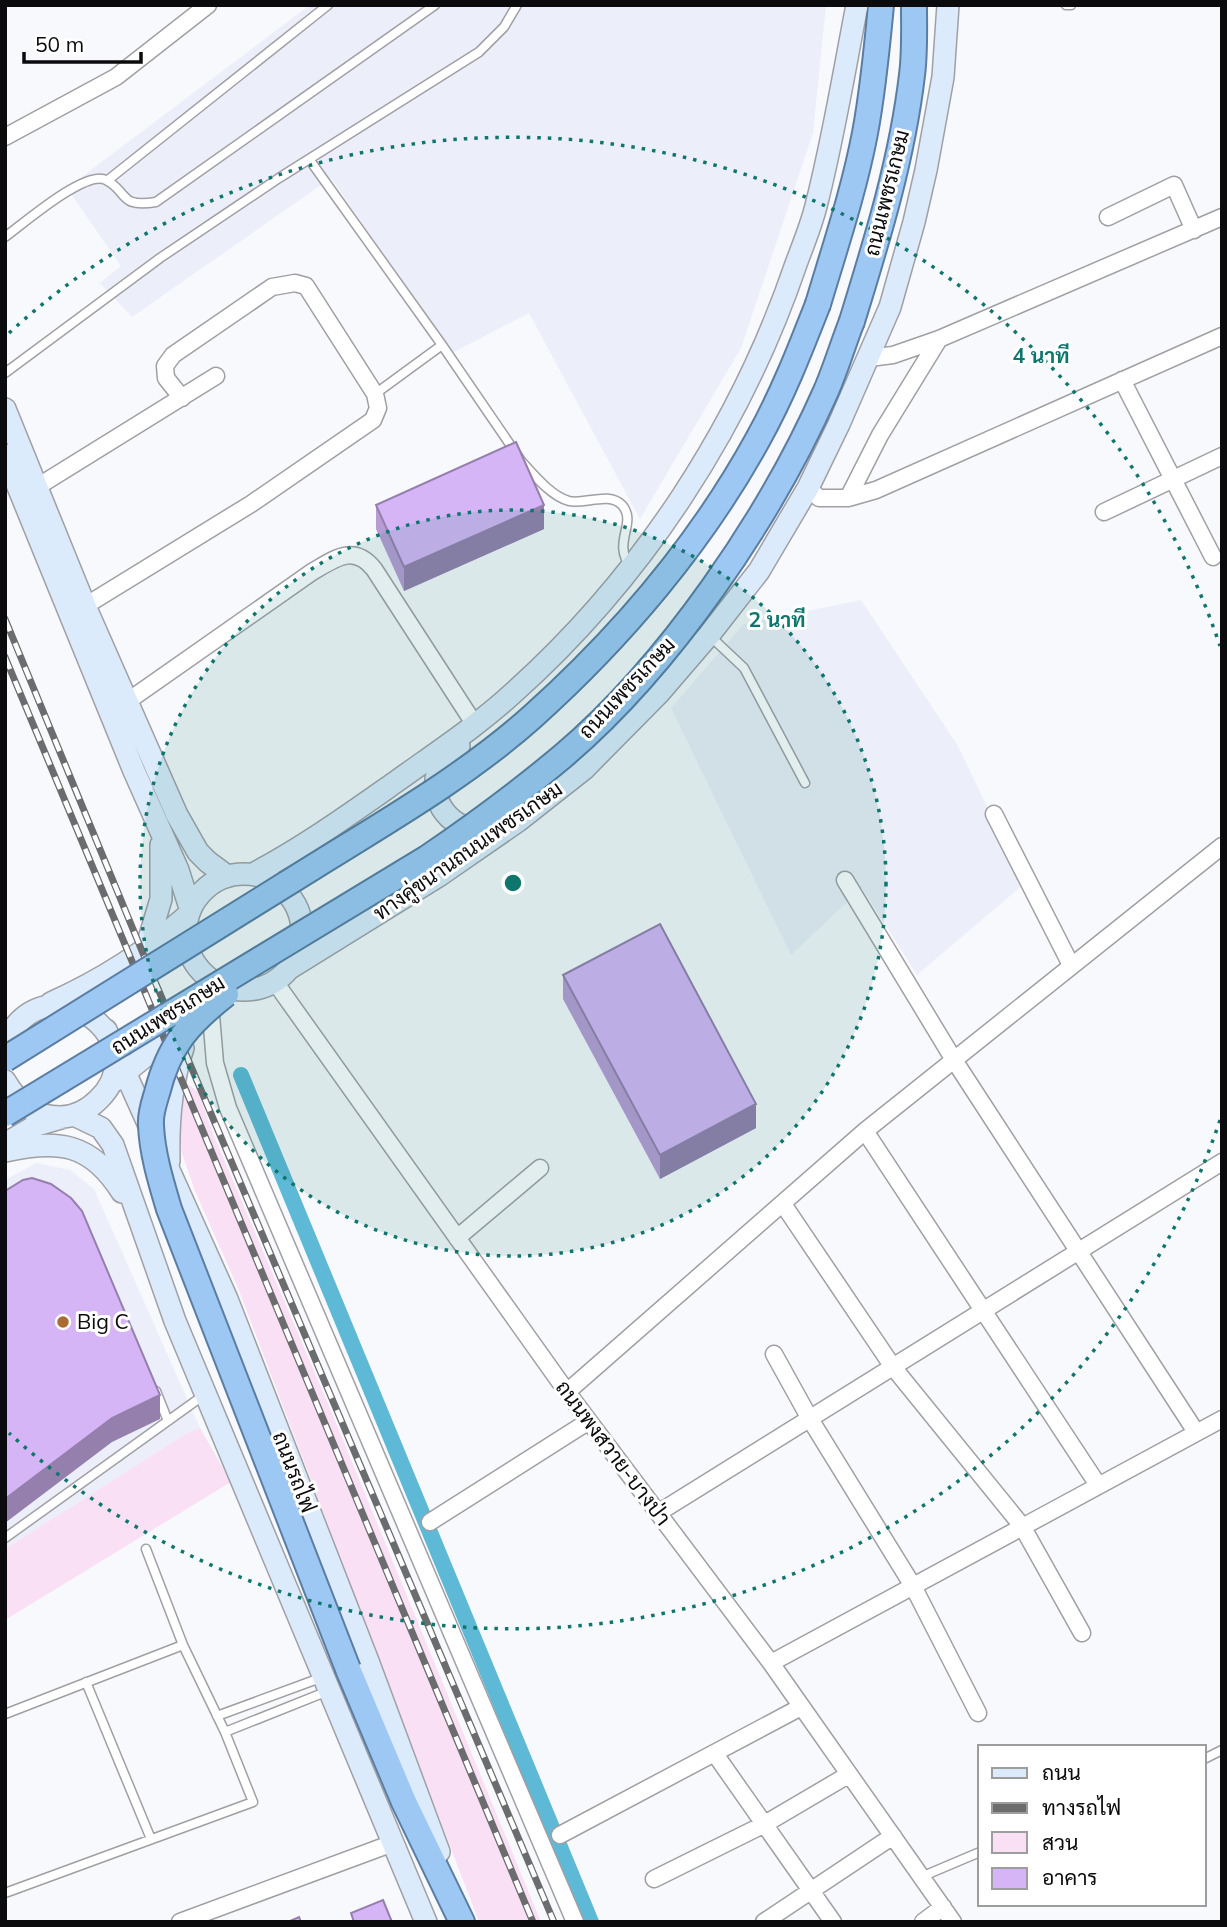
<svg xmlns="http://www.w3.org/2000/svg" width="1227" height="1927" viewBox="0 0 1227 1927" font-family="Mulish,Sarabun,sans-serif">
  <rect width="100%" height="100%" fill="#f8f9fc"/>
  <path fill="#eceef9" d="M310 5H826L813 133 741 348 640 519 529 313 452 353 331 178 132 317 100 283 121 266 67 188Z
    M861 600 958 746 1024 884 917 975 862 888 791 955 671 708 744 624Z
    M36 1163 70 1170 94 1189 200 1428 187 1433 5 1549V1180Z"/>
  <path fill="#fae0f4" d="M187 1083 198 1092 214 1136 329 1406 541 1922H479L238 1288 195 1191 179 1145 182 1107Z
    M200 1428 231 1482 5 1620V1549L187 1433Z"/>
  <g fill="none" stroke-linecap="round" stroke-linejoin="round">
    <path stroke="#5eb9d7" stroke-width="16" d="M241 1075 591 1922"/>
    <defs>
      <path id="service" d="M1066 5H1071
        M309 159 442 345 522 462C534 475 551 496 569 501 584 505 609 491 622 505 638 523 611 543 631 567
        M108 180 328 5
        M5 237C23 224 86 169 106 180 129 192 118 208 156 202L435 5
        M5 373 160 258 279 178 479 52 504 27 517 5
        M375 394 442 345
        M709 635 744 668 805 783
        M156 1391 168 1421
        M5 1538 204 1395
        M146 1549 183 1645
        M86 1682 151 1839
        M5 1714 183 1645 225 1732
        M217 1716 323 1677
        M1204 1759 1222 1750
        M921 1877 980 1852
        M5 1893 253 1802 225 1732 328 1691"/>
      <path id="minor" d="M5 137 116 77 208 5
        M1108 217 1174 185 1194 230
        M869 358 893 355 939 339 1222 217
        M1122 380 1213 557
        M37 487 216 376
        M808 488 819 498H848L876 490 1222 336
        M848 498 880 435 939 339
        M1104 512 1222 456
        M85 606 251 504 373 420 378 408 375 394 306 286 295 283 272 287 173 355 165 366 166 378 182 398
        M128 701 312 572C336 558 354 544 374 569L475 725
        M994 814 1071 965
        M845 880 954 1060 1196 1432
        M275 982 567 1392 771 1663 953 1922
        M211 1015 215 1063 228 1108 575 1922
        M865 1131 1098 1485
        M783 1204 893 1367 1022 1526 1082 1633
        M457 1238 540 1168
        M774 1354 810 1419 913 1586 978 1713
        M567 1392 865 1131 1222 846
        M658 1513 1222 1162
        M430 1522 589 1421
        M771 1663 1222 1419
        M715 1754 833 1922
        M560 1835 801 1707
        M654 1879 763 1825 848 1775
        M180 1922 393 1843
        M764 1922 893 1836
        M923 1922 943 1907"/>
      <path id="secondary" d="M5 409 85 606 177 815 198 852 208 862 227 876
        M5 455 134 771 178 870 190 908
        M459 746C451 753 442 761 438 771 427 802 453 832 484 830
        M186 932a58 58 0 1 1 116 0a58 58 0 1 1-116 0Z
        M253 874C304 847 350 814 397 781 436 753 477 726 512 694 642 578 740 428 796 264 803 245 811 226 816 206 833 140 844 72 857 5
        M146 949 161 899V845
        M290 968 440 875 518 821 584 769 660 692 709 635 759 571 808 488 839 424 890 307 914 222 926 170 943 77 948 5
        M51 1003C100 981 146 952 187 916
        M106 1030 227 1299 368 1661 439 1852
        M5 1042C49 956 157 1041 99 1099 89 1109 75 1117 60 1117 34 1117 18 1103 5 1081
        M116 1080 165 1040 189 1027
        M74 1115 101 1128 113 1145 175 1321 426 1922
        M5 1144 37 1125 61 1118
        M5 1151C59 1139 91 1143 122 1192
        M169 1161C168 1123 171 1084 183 1048"/>
      <path id="trunk" d="M818 304C835 247 854 191 865 133 873 91 877 48 881 5
        M852 321C877 240 902 160 912 75 915 52 914 28 914 5
        M348 1669 404 1802 462 1922"/>
    </defs>
    <use href="#service" stroke="#a0a0a4" stroke-width="11"/>
    <use href="#minor" stroke="#a0a0a4" stroke-width="19"/>
    <use href="#secondary" stroke="#a0a0a4" stroke-width="24"/>
    <use href="#trunk" stroke="#5b7da2" stroke-width="28"/>
    <use href="#service" stroke="#fff" stroke-width="8"/>
    <use href="#minor" stroke="#fff" stroke-width="16"/>
    <use href="#secondary" stroke="#dbebfb" stroke-width="21"/>
    <use href="#trunk" stroke="#9ec8f4" stroke-width="24"/>
    <defs>
      <path id="rail" d="M5 619 142 951 554 1922
        M5 657 533 1922"/>
    </defs>
    <use href="#rail" stroke="#6b6c6e" stroke-width="7"/>
    <use href="#rail" stroke="#fff" stroke-width="4.5" stroke-dasharray="13" stroke-linecap="butt"/>
    <defs>
      <path id="trunk-bridge" d="M226 994C188 1024 169 1045 157 1093 154 1103 150 1114 151 1125 152 1153 161 1182 169 1209L348 1669
        M5 1059C109 995 212 930 315 866 389 820 467 775 532 717 620 638 701 543 758 439 782 396 800 350 818 304
        M5 1114 427 858C474 826 520 792 563 756 669 666 770 518 826 391 836 368 843 344 852 321"/>
    </defs>
    <use href="#trunk-bridge" stroke="#5b7da2" stroke-width="28" stroke-linecap="butt"/>
    <use href="#trunk-bridge" stroke="#9ec8f4" stroke-width="24"/>
  </g>
  <path fill="#b79cd4" d="M376 505 544 529 404 591 376 529Z
    M563 975 756 1128 660 1179 563 999Z"/>
  <path fill="#957fac" d="M544 505V529L404 591V567Z
    M756 1104V1128L660 1179V1155Z
    M160 1395V1419L112 1442 5 1523V1499L112 1418Z"/>
  <path fill="#d5b5f6" stroke="#957fac" stroke-width="2" d="M516 442 544 505 404 567 376 505Z
    M660 924 756 1104 660 1155 563 975Z
    M32 1178 51 1184 71 1198 82 1211 160 1395 112 1418 5 1499V1191L23 1180Z
    M383 1900 392 1922H354L351 1913Z
    M299 1917 301 1922H288Z"/>
  <circle cx="513" cy="883" r="373" fill="#0f766e" fill-opacity=".12"/>
  <g fill="none" stroke="#0f766e" stroke-width="3.5" stroke-dasharray="3.5 7">
    <circle cx="513" cy="883" r="373"/>
    <path d="M1220 1120A746 746 0 0 1 9 1433M9 333A746 746 0 0 1 1220 646"/>
  </g>
  <circle fill="#aa6b32" stroke="#fff" stroke-width="2.5" cx="63" cy="1322" r="7"/>
  <g text-anchor="middle" stroke-width="6" stroke-linejoin="round" paint-order="stroke">
    <g font-size="21" fill="#0b0b0d" stroke="#fff">
      <text transform="translate(887 193) rotate(-76)" y="7">ถนนเพชรเกษม</text>
      <text transform="translate(627 688) rotate(-47)" y="7">ถนนเพชรเกษม</text>
      <text transform="translate(468 851) rotate(-35)" y="7">ทางคู่ขนานถนนเพชรเกษม</text>
      <text transform="translate(168 1015) rotate(-32)" y="7">ถนนเพชรเกษม</text>
      <text transform="translate(613 1453) rotate(53)" y="7">ถนนพงสวาย-บางป่า</text>
      <text transform="translate(294 1472) rotate(69)" y="7">ถนนรถไฟ</text>
    </g>
    <g font-size="21" fill="#0b0b0d" stroke="#fff" text-anchor="start">
      <text x="77" y="1329">Big C</text>
    </g>
  </g>
  <circle cx="513" cy="883" r="10" fill="#0f766e" stroke="#fff" stroke-width="3.5"/>
  <g font-size="21" text-anchor="middle" font-weight="bold" fill="#0f766e" stroke="#fff" stroke-width="6" stroke-linejoin="round" paint-order="stroke">
    <text x="1041" y="363">4 นาที</text>
    <text x="777" y="627">2 นาที</text>
  </g>
  <rect width="1227" height="1927" fill="none" stroke="#0b0b0d" stroke-width="14"/>
  <rect x="978" y="1745" width="228" height="161" fill="#ffffff" stroke="#9d9d9e" stroke-width="2"/>
  <rect x="992" y="1768" width="35" height="10" fill="#dbebfb" stroke="#9d9d9e" stroke-width="2"/>
  <text x="1042" y="1780" font-size="21" fill="#0b0b0d">ถนน</text>
  <rect x="992" y="1803" width="35" height="10" fill="#6b6c6e" stroke="#9d9d9e" stroke-width="2"/>
  <text x="1042" y="1815" font-size="21" fill="#0b0b0d">ทางรถไฟ</text>
  <rect x="992" y="1832" width="35" height="21" fill="#fae0f4" stroke="#9d9d9e" stroke-width="2"/>
  <text x="1042" y="1850" font-size="21" fill="#0b0b0d">สวน</text>
  <rect x="992" y="1868" width="35" height="21" fill="#d5b5f6" stroke="#9d9d9e" stroke-width="2"/>
  <text x="1042" y="1885" font-size="21" fill="#0b0b0d">อาคาร</text>
  <path d="M24 52v10h117v-10" fill="none" stroke="#0b0b0d" stroke-width="3.5"/>
  <text x="35" y="52" font-size="21" fill="#0b0b0d" stroke="#ffffff" stroke-width="5" paint-order="stroke">50 m</text>
</svg>
